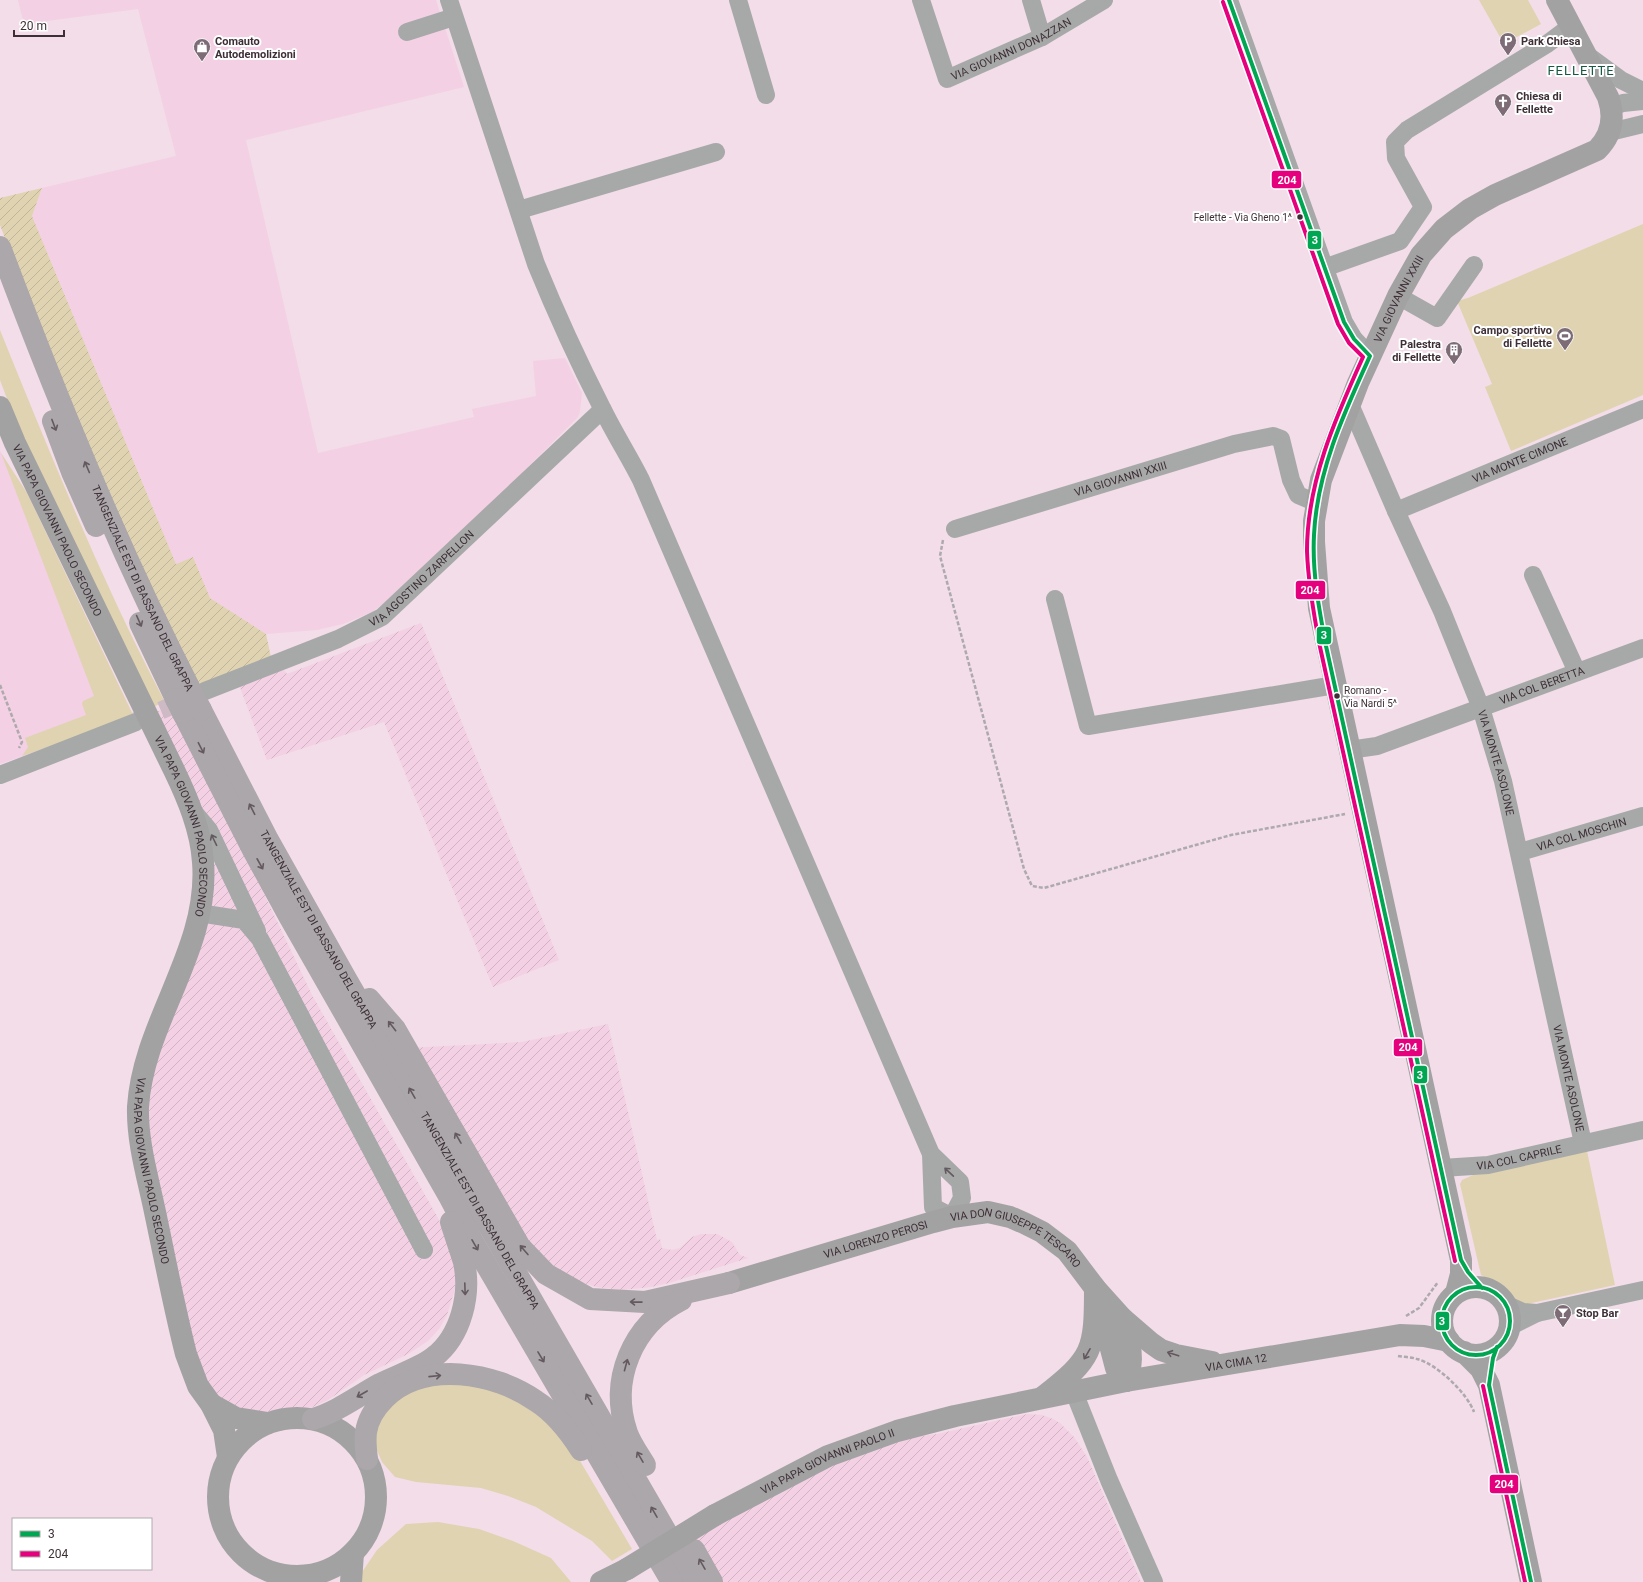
<svg xmlns="http://www.w3.org/2000/svg" width="1643" height="1582" viewBox="0 0 1643 1582" font-family="Roboto,sans-serif">
  <defs>
    <pattern id="industrial-furrows" width="10" height="10" patternUnits="userSpaceOnUse"><rect width="10" height="10" fill="#f3d0e4"/><path d="M-1 1l2-2M0 10L10 0M9 11l2-2" fill="none" stroke="#d1b3c4"/></pattern>
    <pattern id="garden-furrows" width="10" height="10" patternUnits="userSpaceOnUse"><rect width="10" height="10" fill="#e0d3b1"/><path d="M-1 1l2-2M0 10L10 0M9 11l2-2" fill="none" stroke="#c1b599"/></pattern>
  </defs>
  <rect width="100%" height="100%" fill="#f2dde9"/>
  <path fill="#f3d0e4" d="M18 0H436L464 87 246 140 318 453 474 417 472 409 536 396 533 361 565 358 582 393 580 411 578 417 503 492 392 597 372 612 343 624 317 630 266 634 210 598 193 557 176 564 32 216 42 188 176 156 138 9 24 24Z
    M0 451 27 493 134 717 0 764Z"/>
  <path fill="url(#industrial-furrows)" d="M421 623 559 960 493 987 384 722 267 760 238 682 283 669 287 674Z
    M168 708 257 879 312 995 442 1225 456 1268 455 1289 447 1315 439 1329 428 1341 408 1354 364 1375 328 1400 304 1411 259 1412 242 1409 223 1400 210 1387 192 1346 149 1143 148 1102 153 1066 212 865 228 857 153 713Z
    M608 1024 657 1240 660 1239 662 1248 672 1250 680 1248 692 1237 701 1234H717L732 1242 740 1255 748 1258 669 1283 651 1287 622 1290 596 1287 569 1278 552 1269 519 1238 408 1048 522 1042Z
    M1027 1414 1042 1415 1053 1419 1060 1423 1074 1437 1087 1457 1141 1582H714L690 1540 772 1491 891 1440 937 1434Z"/>
  <path fill="#e0d3b1" d="M1479 0H1528L1541 24 1504 44Z
    M1643 224V395L1511 451 1485 387 1492 384 1457 301 1468 298Z
    M0 330C51 456 102 582 165 702L150 708 15 420 0 380Z
    M1 453 27 493 134 717 22 756 28 747 25 738 86 715 82 704 83 701 94 696Z
    M1587 1151 1615 1285 1527 1304 1508 1297 1501 1287 1481 1275 1460 1184 1462 1180 1480 1172Z
    M478 1380 537 1408 573 1449 632 1549 612 1561 592 1541 536 1507 508 1496 481 1488 416 1482 395 1477 382 1462 374 1443 375 1419 408 1382Z
    M438 1522 479 1529 513 1541 551 1558 571 1582H361L360 1575 377 1550 406 1524Z"/>
  <path fill="url(#garden-furrows)" d="M42 188 32 216 176 564 193 557 210 598 266 634 272 662 198 688 147 583 36 319 0 225V198Z"/>
  <g fill="none" stroke-linecap="round" stroke-linejoin="round">
    <path stroke="#cebac5" stroke-width="18" stroke-dasharray="18 9" stroke-linecap="butt" d="M136 721 190 698"/>
    <path stroke="#aea9ad" stroke-width="2.5" stroke-dasharray="4 2" stroke-linecap="butt" d="M943 540 940 556 1024 869 1032 886 1044 888 1231 835 1345 814
      M0 685 22 742 19 748
      M1406 1316 1419 1308 1438 1282
      M1398 1356C1404 1357 1411 1357 1417 1359 1437 1364 1467 1393 1474 1412"/>
    <g stroke="#a7a9a8" stroke-width="18">
      <path d="M449 0 536 264C556 313 578 361 602 408 614 433 629 456 641 480L931 1154 933 1207 952 1217 962 1198 960 1182 931 1154"/>
      <path d="M738 0 766 95"/>
      <path id="s1" d="M921 0 947 79 1042 37 1104 0"/>
      <path d="M1031 0 1042 37"/>
      <path d="M1229 0 1344 322 1354 339 1370 356"/>
      <path d="M407 32 454 17"/>
      <path d="M1587 55 1621 80 1643 91"/>
      <path d="M1611 107 1623 103 1643 101"/>
      <path d="M1610 132 1643 124"/>
      <path d="M519 210 716 152"/>
      <path d="M1324 268 1400 241 1423 207 1396 158 1395 142 1407 130 1547 44 1571 26"/>
      <path d="M1398 296 1437 318 1474 265"/>
      <path id="s2" d="M1349 402 1396 511 1442 611 1481 708 1503 781 1583 1143"/>
      <path id="s3" d="M1396 511 1643 409"/>
      <path id="s4" d="M955 529 1234 444 1273 436 1281 439 1291 480 1298 495 1317 503"/>
      <path d="M1533 575 1577 672"/>
      <path d="M1055 599 1088 726 1335 685"/>
      <path id="s5" d="M205 691 338 639 382 617 602 410"/>
      <path id="s6" d="M1349 750 1377 746 1643 648"/>
      <path d="M0 775 136 722"/>
      <path d="M193 811 209 830 257 931"/>
      <path id="s7" d="M1520 852 1643 816"/>
      <path d="M199 913 244 920 260 939 424 1250"/>
      <path id="s8" d="M1442 1168 1488 1165 1643 1130"/>
      <path d="M1505 1304 1523 1312 1537 1313"/>
      <path d="M1509 1327 1537 1313 1643 1290"/>
      <path d="M1074 1392 1109 1480 1154 1582"/>
    </g>
    <g stroke="#a3a2a3" stroke-width="22">
      <path id="s9" d="M0 407 15 443 174 770C188 799 201 830 203 862 210 949 143 1022 138 1107 137 1142 148 1178 155 1212 165 1259 174 1307 186 1354L198 1386 211 1404 224 1430 228 1457"/>
      <path id="s10" d="M729 1283 933 1222 952 1217 988 1212 1010 1217 1024 1223 1042 1232 1067 1251 1095 1288 1122 1318 1151 1343 1161 1350 1176 1355 1212 1362"/>
      <circle cx="1476" cy="1321" r="34"/>
      <path id="s11" d="M1456 1293 1461 1274V1260L1319 608 1314 542V521L1321 480 1358 383 1398 296 1421 255 1444 229 1470 209 1495 195 1597 150C1612 135 1615 117 1608 97L1557 0"/>
      <path d="M1101 1311 1116 1368 1126 1381"/>
      <path d="M1122 1318C1129 1340 1136 1359 1126 1381"/>
      <path d="M1464 1352 1481 1369 1489 1385 1531 1582"/>
      <path d="M1043 1397C1093 1358 1095 1351 1095 1288"/>
      <path d="M211 1404 236 1418 268 1423"/>
      <circle cx="297" cy="1497" r="79"/>
      <path id="s12" d="M715 1515 828 1456 897 1431 955 1416 1126 1381 1400 1335 1424 1336 1449 1341"/>
      <path d="M351 1582 353 1553"/>
      <path d="M601 1582 627 1569"/>
    </g>
    <g stroke="#aba7aa" stroke-width="22">
      <path id="s13" d="M0 247C57 399 118 549 192 693"/>
      <path d="M53 421 72 472 96 526"/>
      <path d="M140 623 176 699"/>
      <path id="s14" d="M201 710 268 840 346 979 695 1582"/>
      <path d="M183 713 253 850 289 916 449 1196 473 1242 672 1582"/>
      <path d="M369 999 395 1029 520 1247 546 1274 590 1299 645 1302 729 1283"/>
      <path d="M313 1419C337 1412 358 1396 380 1384 396 1376 422 1367 434 1357 461 1336 471 1295 464 1262 460 1249 455 1235 451 1222"/>
      <path d="M367 1459C366 1451 365 1440 366 1432 368 1419 376 1407 385 1398 424 1360 495 1372 536 1401 555 1413 569 1431 581 1450"/>
      <path d="M645 1465C639 1455 631 1444 627 1433 609 1380 632 1325 681 1300"/>
      <path d="M694 1550 712 1582"/>
    </g>
    <path stroke="#a3a2a3" stroke-width="22" d="M627 1569 715 1515"/>
    <path stroke="#aba7aa" stroke-width="22" d="M192 693 201 710
      M176 699 183 713"/>
    <defs>
      <path id="bus-1" d="M1229 0 1344 322 1354 339 1370 356C1344 413 1317 471 1314 535 1312 572 1319 609 1326 646L1461 1260 1468 1272 1482 1288
        M1442 1321a34 34 0 1 1 68 0a34 34 0 1 1-68 0Z
        M1497 1347 1493 1358 1489 1385 1531 1582"/>
      <path id="bus-2" d="M1223 2 1338 324 1349 343 1363 357C1335 419 1307 482 1307 551 1308 583 1314 616 1320 647L1455 1261
        M1483 1386 1525 1582"/>
    </defs>
    <use href="#bus-1" stroke="#fff" stroke-width="7"/>
    <use href="#bus-2" stroke="#fff" stroke-width="7"/>
    <use href="#bus-1" stroke="#00a651" stroke-width="4"/>
    <use href="#bus-2" stroke="#e5007d" stroke-width="4"/>
  </g>
  <defs><path id="oneway-shaft" d="M-6 0H5M1.5-3L5.5 0L1.5 3" fill="none" stroke-width="1.6" stroke-linecap="round" stroke-linejoin="round"/></defs>
  <g stroke="#64595f">
    <use href="#oneway-shaft" transform="translate(54 425) rotate(69)"/>
    <use href="#oneway-shaft" transform="translate(87 467) rotate(-113)"/>
    <use href="#oneway-shaft" transform="translate(139 621) rotate(66)"/>
    <use href="#oneway-shaft" transform="translate(201 748) rotate(63)"/>
    <use href="#oneway-shaft" transform="translate(252 809) rotate(-117)"/>
    <use href="#oneway-shaft" transform="translate(260 864) rotate(61)"/>
    <use href="#oneway-shaft" transform="translate(392 1026) rotate(-128)"/>
    <use href="#oneway-shaft" transform="translate(412 1093) rotate(-120)"/>
    <use href="#oneway-shaft" transform="translate(458 1138) rotate(-120)"/>
    <use href="#oneway-shaft" transform="translate(475 1245) rotate(60)"/>
    <use href="#oneway-shaft" transform="translate(524 1250) rotate(-131)"/>
    <use href="#oneway-shaft" transform="translate(465 1289) rotate(88)"/>
    <use href="#oneway-shaft" transform="translate(636 1302) rotate(-179)"/>
    <use href="#oneway-shaft" transform="translate(541 1357) rotate(59)"/>
    <use href="#oneway-shaft" transform="translate(626 1365) rotate(-75)"/>
    <use href="#oneway-shaft" transform="translate(435 1376) rotate(-6)"/>
    <use href="#oneway-shaft" transform="translate(362 1394) rotate(150)"/>
    <use href="#oneway-shaft" transform="translate(589 1399) rotate(-120)"/>
    <use href="#oneway-shaft" transform="translate(640 1457) rotate(-120)"/>
    <use href="#oneway-shaft" transform="translate(654 1512) rotate(-120)"/>
    <use href="#oneway-shaft" transform="translate(702 1564) rotate(-120)"/>
  </g>
  <g stroke="#635a5f">
    <use href="#oneway-shaft" transform="translate(214 840) rotate(-116)"/>
    <use href="#oneway-shaft" transform="translate(949 1172) rotate(-137)"/>
  </g>
  <g stroke="#61575d">
    <use href="#oneway-shaft" transform="translate(1087 1354) rotate(120)"/>
    <use href="#oneway-shaft" transform="translate(1173 1354) rotate(-162)"/>
  </g>
  <defs>
    <symbol id="parking-pin" viewBox="-11 -11 22 30"><path d="M0 17L-7.5 6A9.5 9.5 0 1 1 7.5 6Z" fill="#7d6c75" stroke="#fff"/><path d="M-3.5-5.5H1a3.5 3.5 0 0 1 0 7H-1V5.5H-3.5ZM-1-3.4V-.6H.8a1.4 1.4 0 0 0 0-2.8Z" fill="#fff"/></symbol>
    <symbol id="shop-pin" viewBox="-11 -11 22 30"><path d="M0 17L-7.5 6A9.5 9.5 0 1 1 7.5 6Z" fill="#7d6c75" stroke="#fff"/><path d="M-5-2.5h2.3a2.7 3.5 0 0 1 5.4 0H5L5.5 6h-11ZM-1.5-2.5h3a1.5 2.3 0 0 0-3 0Z" fill="#fff"/></symbol>
    <symbol id="church-pin" viewBox="-11 -11 22 30"><path d="M0 17L-7.5 6A9.5 9.5 0 1 1 7.5 6Z" fill="#7d6c75" stroke="#fff"/><path d="M-1.2-6h2.4v3.5h3.3v2.4h-3.3V6h-2.4V-.1h-3.3v-2.4h3.3Z" fill="#fff"/></symbol>
    <symbol id="stadium-pin" viewBox="-11 -11 22 30"><path d="M0 17L-7.5 6A9.5 9.5 0 1 1 7.5 6Z" fill="#7d6c75" stroke="#fff"/><path d="M0-5a6.5 5 0 1 0 0 10a6.5 5 0 1 0 0-10ZM-3.5-1.8h7v3.6h-7Z" fill="#fff"/></symbol>
    <symbol id="building-pin" viewBox="-11 -11 22 30"><path d="M0 17L-7.5 6A9.5 9.5 0 1 1 7.5 6Z" fill="#7d6c75" stroke="#fff"/><path d="M-4-6H4V6H1V3H-1V6H-4ZM-2.5-4.3h1.7v1.8h-1.7ZM.8-4.3h1.7v1.8H.8ZM-2.5-1h1.7V.8h-1.7ZM.8-1h1.7V.8H.8Z" fill="#fff"/></symbol>
    <symbol id="bar-pin" viewBox="-11 -11 22 30"><path d="M0 17L-7.5 6A9.5 9.5 0 1 1 7.5 6Z" fill="#7d6c75" stroke="#fff"/><path d="M-6-5H6L.8 .8V4.5H3.5V6h-7V4.5H-.8V.8Z" fill="#fff"/></symbol>
  </defs>
  <g fill-rule="evenodd">
    <use href="#parking-pin" x="1498" y="31" width="20" height="27"/>
    <use href="#shop-pin" x="192" y="37" width="20" height="27"/>
    <use href="#church-pin" x="1493" y="92" width="20" height="27"/>
    <use href="#stadium-pin" x="1555" y="326" width="20" height="27"/>
    <use href="#building-pin" x="1444" y="340" width="20" height="27"/>
    <use href="#bar-pin" x="1553" y="1303" width="20" height="27"/>
  </g>
  <g fill="#3e2f37" stroke="#fff" stroke-width="1.5">
    <circle cx="1300" cy="217" r="3.5"/>
    <circle cx="1337" cy="696" r="3.5"/>
  </g>
  <g text-anchor="middle" stroke-width="4" stroke-linejoin="round" paint-order="stroke">
    <g font-size="10" fill="#3e2f37" stroke="#fff" text-anchor="end">
      <text x="1292" y="221">Fellette - Via Gheno 1^</text>
      <text x="1344" y="694" text-anchor="start">Romano -<tspan x="1344" dy="13">Via Nardi 5^</tspan></text>
    </g>
    <g font-size="11" font-weight="bold" fill="#3e2f37" stroke="#fff" text-anchor="start">
      <text x="215" y="45">Comauto<tspan x="215" dy="13">Autodemolizioni</tspan></text>
      <text x="1521" y="45">Park Chiesa</text>
      <text x="1516" y="100">Chiesa di<tspan x="1516" dy="13">Fellette</tspan></text>
      <text x="1552" y="334" text-anchor="end">Campo sportivo<tspan x="1552" dy="13">di Fellette</tspan></text>
      <text x="1441" y="348" text-anchor="end">Palestra<tspan x="1441" dy="13">di Fellette</tspan></text>
      <text x="1576" y="1317">Stop Bar</text>
    </g>
    <g font-size="11" fill="#3e2f37" stroke="#fff">
      <text dy="4" stroke="none"><textPath href="#s1" startOffset="154">VIA GIOVANNI DONAZZAN</textPath></text>
      <text dy="4" stroke="none"><textPath href="#s11" startOffset="1027">VIA GIOVANNI XXIII</textPath></text>
      <text dy="4" stroke="none"><textPath href="#s3" startOffset="134">VIA MONTE CIMONE</textPath></text>
      <text dy="4" stroke="none"><textPath href="#s4" startOffset="173">VIA GIOVANNI XXIII</textPath></text>
      <text dy="4" stroke="none"><textPath href="#s9" startOffset="136">VIA PAPA GIOVANNI PAOLO SECONDO</textPath></text>
      <text dy="4" stroke="none"><textPath href="#s5" startOffset="247">VIA AGOSTINO ZARPELLON</textPath></text>
      <text dy="4" stroke="none"><textPath href="#s13" startOffset="370">TANGENZIALE EST DI BASSANO DEL GRAPPA</textPath></text>
      <text dy="4" stroke="none"><textPath href="#s6" startOffset="204">VIA COL BERETTA</textPath></text>
      <text dy="4" stroke="none"><textPath href="#s2" startOffset="390">VIA MONTE ASOLONE</textPath></text>
      <text dy="4" stroke="none"><textPath href="#s9" startOffset="460">VIA PAPA GIOVANNI PAOLO SECONDO</textPath></text>
      <text dy="4" stroke="none"><textPath href="#s7" startOffset="64">VIA COL MOSCHIN</textPath></text>
      <text dy="4" stroke="none"><textPath href="#s14" startOffset="249">TANGENZIALE EST DI BASSANO DEL GRAPPA</textPath></text>
      <text dy="4" stroke="none"><textPath href="#s2" startOffset="714">VIA MONTE ASOLONE</textPath></text>
      <text dy="4" stroke="none"><textPath href="#s8" startOffset="78">VIA COL CAPRILE</textPath></text>
      <text dy="4" stroke="none"><textPath href="#s9" startOffset="820">VIA PAPA GIOVANNI PAOLO SECONDO</textPath></text>
      <text dy="4" stroke="none"><textPath href="#s14" startOffset="573">TANGENZIALE EST DI BASSANO DEL GRAPPA</textPath></text>
      <text dy="4" stroke="none"><textPath href="#s10" startOffset="153">VIA LORENZO PEROSI</textPath></text>
      <text dy="4" stroke="none"><textPath href="#s10" startOffset="304">VIA DON GIUSEPPE TESCARO</textPath></text>
      <text dy="4" stroke="none"><textPath href="#s12" startOffset="547">VIA CIMA 12</textPath></text>
      <text dy="4" stroke="none"><textPath href="#s12" startOffset="125">VIA PAPA GIOVANNI PAOLO II</textPath></text>
    </g>
    <g font-size="13" letter-spacing="1" fill="#14593f" stroke="#fff">
      <text x="1581" y="75">FELLETTE</text>
    </g>
  </g>
  <g stroke="#fff" stroke-width="1.5">
    <rect x="1271" y="170" width="31" height="19" rx="4" fill="#e5007d"/>
    <rect x="1307" y="230" width="15" height="20" rx="4" fill="#00a651"/>
    <rect x="1295" y="580" width="31" height="20" rx="4" fill="#e5007d"/>
    <rect x="1316" y="626" width="16" height="19" rx="4" fill="#00a651"/>
    <rect x="1393" y="1038" width="30" height="19" rx="4" fill="#e5007d"/>
    <rect x="1413" y="1065" width="15" height="19" rx="4" fill="#00a651"/>
    <rect x="1435" y="1311" width="15" height="20" rx="4" fill="#00a651"/>
    <rect x="1489" y="1474" width="30" height="20" rx="4" fill="#e5007d"/>
  </g>
  <g font-size="11" text-anchor="middle" font-weight="bold" fill="#fff">
    <text x="1287" y="184">204</text>
    <text x="1315" y="244">3</text>
    <text x="1310" y="594">204</text>
    <text x="1324" y="639">3</text>
    <text x="1408" y="1051">204</text>
    <text x="1420" y="1079">3</text>
    <text x="1442" y="1325">3</text>
    <text x="1504" y="1488">204</text>
  </g>
  <rect x="12" y="1518" width="140" height="52" fill="#ffffff" stroke="#b2acaf"/>
  <rect x="20" y="1531" width="20" height="6" fill="#00a651" stroke="#b2acaf"/>
  <text x="48" y="1538" font-size="12" fill="#3e2f37">3</text>
  <rect x="20" y="1551" width="20" height="6" fill="#e5007d" stroke="#b2acaf"/>
  <text x="48" y="1558" font-size="12" fill="#3e2f37">204</text>
  <path d="M14 30v6h50v-6" fill="none" stroke="#3e2f37" stroke-width="2"/>
  <text x="20" y="30" font-size="12" fill="#3e2f37" stroke="#ffffff" stroke-width="3" paint-order="stroke">20 m</text>
</svg>
